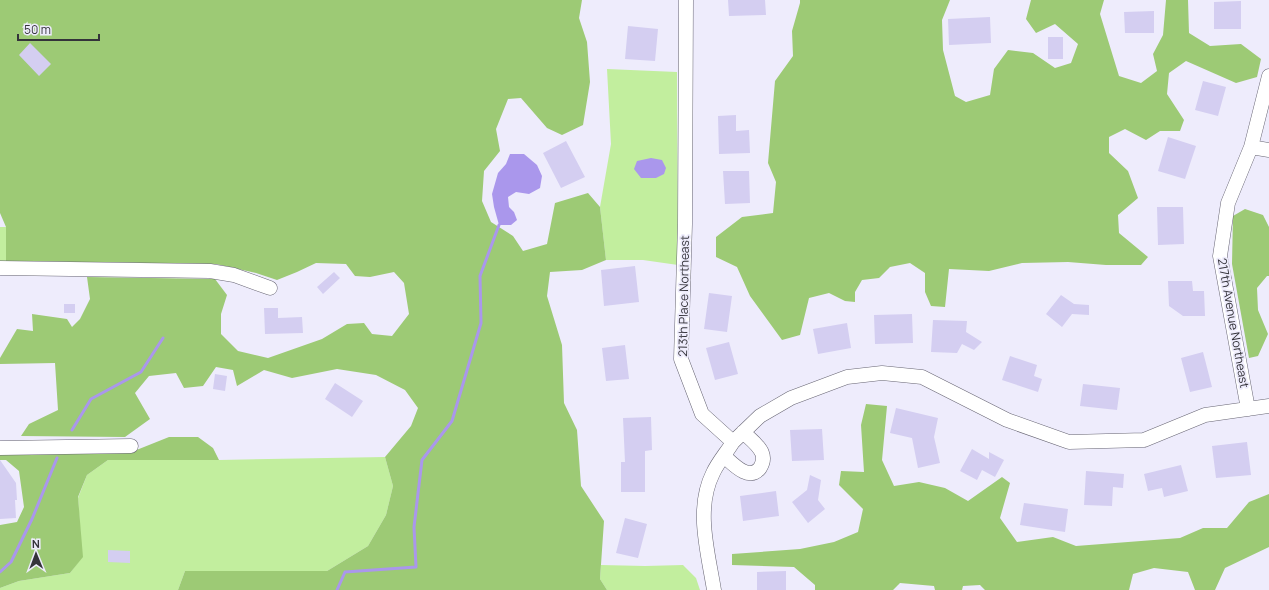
<svg xmlns="http://www.w3.org/2000/svg" width="1269" height="590" viewBox="0 0 1269 590" font-family="Manrope,sans-serif">
  <rect width="100%" height="100%" fill="#eeecfc"/>
  <path fill="#c2ee9e" d="M607 69 677 72 678 265 643 260H606L600 207 611 144Z
    M0 227H6V261H0Z
    M385 457 393 486 386 515 368 546 327 571H185L178 590H0V588L19 581 70 573 82 557 78 498 87 475 108 460H219Z
    M601 565 645 566 683 565 696 578 700 590H607L600 579Z"/>
  <path fill="#9dca75" d="M0 0H582L579 18 587 42 590 82 583 125 562 135 547 128 521 98 508 99 496 129 500 151 484 171 482 201 491 222 513 236 523 251 547 244 555 203 588 193 600 207 606 260 582 270 550 272 547 296 562 345 564 403 577 430 581 486 604 521 600 579 607 590H178L185 571H327L368 546 386 515 393 486 385 457 411 426 418 408 405 390 376 375 337 369 292 378 264 370 237 386 233 370 216 367 203 386 184 388 176 373 149 376 135 393 150 419 125 437 21 436 29 424 58 410 55 363 0 364V358L17 329 33 331 32 314 67 319 72 327 80 319 90 299 87 277 215 279 227 295 221 314V334L238 351 268 358 322 339 347 324 364 323 372 334 392 336 409 314 404 283 394 272 370 277 355 276 346 264 316 263 297 272 277 280 256 273 216 264 6 261V227L0 213Z
    M800 0H950L942 20 943 50 955 96 966 102 990 95 994 69 1008 50 1033 53 1055 68 1071 63 1078 44 1055 24 1036 33 1026 19 1031 0H1104L1100 14 1119 76 1141 83 1157 71 1153 54 1163 35 1166 0H1188L1189 33 1210 46 1241 44 1261 59 1257 77 1236 83 1186 61 1169 73 1167 94 1184 120 1180 131H1160L1146 140 1125 129 1109 137V153L1128 171 1138 198 1118 215 1119 233 1148 257 1141 265H1106L1068 262 1022 263 989 271 949 269 945 307 931 306 925 292V273L910 263 890 267 879 278 862 280 855 292V302L845 301 829 293 809 298 800 335 782 340 750 296 737 267 716 257V237L742 217 773 213 776 182 768 163 775 81 793 56 792 31 800 3Z
    M1245 209 1263 215 1269 227V276H1267L1257 288 1258 310 1268 334 1258 356 1249 358 1232 264 1233 216Z
    M866 404 887 406 882 460 894 486 919 482 945 488 968 501 1002 477 1010 483 1000 518 1017 542 1053 537 1076 546 1180 538 1203 528H1227L1249 502 1269 494V547L1225 568 1215 590H1195L1188 572 1154 568 1133 574 1129 590H985L980 585 963 586 962 590H935L934 586 900 583 893 590H815V585L794 567 732 565V554L800 549 834 542 858 532 863 509 839 485 841 471 864 472 861 425Z
    M169 437H198L213 448 219 460H108L87 475 78 497 83 557 70 573 19 581 0 588V525L17 522 24 507 19 471 6 460H0V454L129 453Z"/>
  <path fill="#aa97ec" d="M510 154H524L537 165 542 176 540 188 529 194 516 192 508 197 509 207 514 212 517 220 511 225H499L494 207 492 194 498 173 506 164Z
    M651 158 662 160 666 168 664 174 656 178H641L634 169 637 161Z"/>
  <g fill="none" stroke-linecap="round" stroke-linejoin="round">
    <path stroke="#aa97ec" stroke-width="3" d="M72 430 91 399 141 372 163 338
      M0 572 11 562 32 519 57 458
      M337 590 345 572 416 567 414 527 422 460 452 421 481 323 480 276 499 225"/>
  </g>
  <path fill="#d4cef1" d="M728 0H765L766 15 729 16Z
    M1241 1V29H1214V2Z
    M1154 11V33H1125L1124 12Z
    M990 17 991 43 949 45 948 19Z
    M628 26 658 29 655 61 625 59Z
    M1048 37H1063V59H1048Z
    M30 43 51 64 39 76 19 55Z
    M1203 81 1226 87 1218 116 1195 110Z
    M736 115V131L749 130 750 153 719 154 718 116Z
    M1168 137 1196 146 1185 179 1158 171Z
    M566 141 585 177 561 188 543 153Z
    M723 171H749L750 203 725 204Z
    M1157 207H1183L1184 244 1158 245Z
    M635 266 639 302 604 306 601 270Z
    M334 272 340 278 323 294 317 287Z
    M1168 281H1192L1193 291H1204L1205 316H1183L1169 306Z
    M709 293 732 296 727 332 704 329Z
    M1061 295 1074 304 1089 305V315L1072 314 1062 327 1046 314Z
    M64 304H75V313H64Z
    M264 308H278V318L302 317 303 333 265 334Z
    M912 314 913 343 875 344 874 315Z
    M933 320 967 321 966 332 982 342 974 350 962 344 957 353 931 352Z
    M847 323 851 348 818 354 813 329Z
    M729 342 738 374 715 380 706 348Z
    M625 345 629 379 606 381 602 348Z
    M1203 352 1212 387 1190 392 1181 358Z
    M1010 356 1037 365 1034 376 1042 379 1038 392 1002 380Z
    M215 374 227 376 225 391 213 389Z
    M335 383 363 401 352 417 325 399Z
    M1083 384 1120 388 1117 410 1080 406Z
    M896 408 938 418 934 437 940 463 918 468 912 438 890 433Z
    M651 417 652 450 645 451V492H621V462H625L623 418Z
    M822 429 824 460 792 461 790 430Z
    M1247 442 1251 475 1216 478 1212 446Z
    M972 449 989 459V452L1004 460 995 477 982 470 977 480 960 471Z
    M0 460 16 483 17 500H15L16 518 0 519Z
    M1181 465 1188 491 1164 497 1162 488 1148 491 1144 474Z
    M1086 471 1124 474 1123 488 1113 487 1112 506 1084 505Z
    M810 475 821 480 818 500 825 509 808 523 792 502 807 490Z
    M776 491 779 516 743 521 740 496Z
    M1024 503 1068 509 1065 532 1020 525Z
    M625 518 647 524 638 558 616 553Z
    M108 550 130 551V563L108 562Z
    M786 571V590H757V572Z"/>
  <g fill="none" stroke-linecap="round" stroke-linejoin="round">
    <defs>
      <path id="minor" d="M686 0 685 224 681 359 702 414 733 442C727 452 718 462 713 473 695 509 708 552 714 590
        M1251 147 1269 150
        M0 268 210 271 234 275 270 288
        M1248 409 1220 256 1228 203 1251 147 1269 76
        M733 442 760 416 791 398 847 377 882 373 922 377 1007 420 1069 442 1144 440 1205 415 1269 406
        M0 448 131 446
        M724 456C733 464 749 482 760 468 763 463 764 458 762 453 759 445 749 438 743 432"/>
    </defs>
    <use href="#minor" stroke="#676573" stroke-width="15"/>
    <use href="#minor" stroke="#fff" stroke-width="14"/>
  </g>
  <g text-anchor="middle" stroke-width="3.5" stroke-linejoin="round" paint-order="stroke">
    <g font-size="12" fill="#34333a" stroke="#eeecfc">
      <text transform="translate(684 296) rotate(-89)" y="4">213th Place Northeast</text>
      <text transform="translate(1233 323) rotate(80)" y="4">217th Avenue Northeast</text>
    </g>
  </g>
  <g transform="translate(36 554) rotate(359)" stroke="#eeecfc" stroke-width="3" paint-order="stroke">
  <path d="M0-3L7 15L0 10L-7 15Z" fill="#34333a"/>
  <text y="-6" font-size="11" font-weight="bold" text-anchor="middle" fill="#34333a">N</text>
  </g>
  <path d="M18 34v6h81v-6" fill="none" stroke="#34333a" stroke-width="2"/>
  <text x="24" y="34" font-size="12" fill="#34333a" stroke="#eeecfc" stroke-width="3" paint-order="stroke">50 m</text>
</svg>
